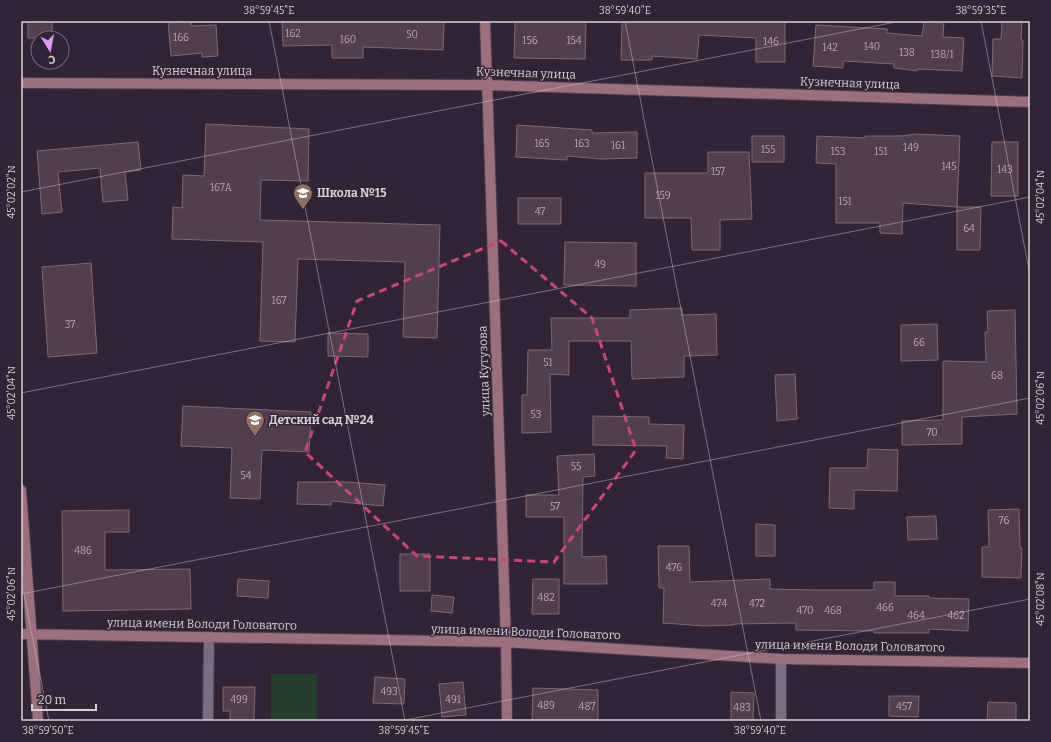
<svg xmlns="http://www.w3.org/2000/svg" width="1051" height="742" viewBox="0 0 1051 742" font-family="Bitter,serif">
  <rect width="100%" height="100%" fill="#322436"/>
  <path fill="#263e2d" d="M271 674H317V721H271Z"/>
  <path fill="#523e4d" stroke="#7e6878" d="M28 21H52V38H28Z
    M168 21H191L192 26 216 25 218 56 202 57V53L171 56Z
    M282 21H444L443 50 363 47V58H332V45L283 46Z
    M515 21H586L585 59 514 58Z
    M622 21H785V62H756V38L699 35 697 59 652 56V60H621Z
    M924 21H944L943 37 964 38 962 71 917 69V71L894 68V64L843 61V68L813 66 816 25 887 29V33L922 36Z
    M1002 21H1022L1021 40H1023L1022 78 992 76 993 39H1001Z
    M206 124 309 129 308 181 261 180 260 220 440 225 437 338 403 337 405 262 298 259 295 342 260 341 263 242 172 239 173 207 182 208 183 175 204 176Z
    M517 125 592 130V133L637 132V158L601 159 567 156V160L516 157Z
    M916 134 960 136 957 207 903 203 902 234 880 233V223H836V164L816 163 817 136 865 138V136H902Z
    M752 136H784V162H752Z
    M138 142 141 170 125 172 128 200 103 202 100 168 58 172 62 212 42 214 37 151Z
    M992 142H1018V196H991Z
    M708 152H749L752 219 720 220V250H692L691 218H645V173H708Z
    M518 198H561V224H518Z
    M957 207H981L980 250H957Z
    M565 242 636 243V286L564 285Z
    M91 263 97 353 48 357 42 267Z
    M682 308V315L716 314 717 355 684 356V377L632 379 631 341H569V375L550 374 551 432 522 433V395H527L528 350H552L551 318H630V310Z
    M1015 310 1017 414 962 417V444L902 445V421L943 420V361L986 362 985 332H988L987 311Z
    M937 324 938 360 901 361V325Z
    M328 333 368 334V357L328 356Z
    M795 374 797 419 777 421 775 375Z
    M183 406 311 412 309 452 262 450 260 499 230 498 232 448 181 446Z
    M593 416 649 417V424L684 425 683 459 666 458 667 446 593 445Z
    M868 449 898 450 897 491 854 490V509L829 508 830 468H867Z
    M594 454 595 476 583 477 582 557 606 556 607 584H564V517H526V495H559L557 456Z
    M298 482H347L385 485 383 506 332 501 331 505 297 504Z
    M1019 509 1020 548H1022L1021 578 982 577V547H989L988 510Z
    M129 510V532H105V570L190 569 191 609 63 611 62 511Z
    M936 516 937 539 908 540 907 517Z
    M756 524 775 525V556H756Z
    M658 546H689L690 582 770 579V589L814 590H874V582H895V596H929V598L969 599 968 631 929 629V633H874V631L796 630V623L734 624V625L704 626 663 623 664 588H659Z
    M400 554H430V591H400Z
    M238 579 269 581 268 598 237 596Z
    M533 579H559V614H532Z
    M432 595 454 597 452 613 431 611Z
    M375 677 405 679 404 704 373 703Z
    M463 682 466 715 442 717 439 684Z
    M223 687H255L254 721H230V711H223Z
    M533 688 598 690V721H532Z
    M731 692 754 693 753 721H731Z
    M889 696H919L918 717 889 716Z
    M988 702 1016 703V721H987Z"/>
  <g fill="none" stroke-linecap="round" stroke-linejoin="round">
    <defs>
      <path id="lane" d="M208 721 209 637
        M781 721V659"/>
      <path id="secondary" d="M485 21 506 642 507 721
        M21 83 487 85 1030 102
        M21 490 38 721
        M21 634 506 642 781 659 1030 663"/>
    </defs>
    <use href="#lane" stroke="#4a3f4e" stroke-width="12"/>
    <use href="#secondary" stroke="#4a3f4e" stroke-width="12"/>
    <use href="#lane" stroke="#7b6c80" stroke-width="10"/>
    <use href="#secondary" stroke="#9d6e7c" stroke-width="10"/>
  </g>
  <path fill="none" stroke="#c7467b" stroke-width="3" stroke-dasharray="8 5" stroke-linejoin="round" d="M501 241 592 318 636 450 554 562 417 556 305 452 357 301Z"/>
  <path fill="none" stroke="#d7cfda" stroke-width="1" stroke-opacity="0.45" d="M269 21 405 721M625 21 761 721M981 21 1030 275M21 192 901 21M21 393 1030 197M21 579 49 721M21 594 1030 398M400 721 1030 599"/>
  <defs>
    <symbol id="school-pin" viewBox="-11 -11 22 30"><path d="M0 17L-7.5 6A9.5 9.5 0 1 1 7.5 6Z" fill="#8d6e63" stroke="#322436"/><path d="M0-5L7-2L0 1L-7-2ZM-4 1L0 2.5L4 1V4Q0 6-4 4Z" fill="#fff"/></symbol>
  </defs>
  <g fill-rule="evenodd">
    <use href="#school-pin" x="292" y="182" width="22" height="30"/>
    <use href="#school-pin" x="244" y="409" width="22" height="30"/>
  </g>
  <g text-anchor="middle" stroke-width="3" stroke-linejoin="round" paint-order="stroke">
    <g font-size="10" fill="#b6abb7">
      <text x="293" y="37">162</text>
      <text x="412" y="38">50</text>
      <text x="181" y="41">166</text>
      <text x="348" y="43">160</text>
      <text x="530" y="44">156</text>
      <text x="574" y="44">154</text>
      <text x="771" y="45">146</text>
      <text x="872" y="50">140</text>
      <text x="830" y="51">142</text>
      <text x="907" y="56">138</text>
      <text x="942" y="58">138/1</text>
      <text x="542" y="147">165</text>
      <text x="582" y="147">163</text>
      <text x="618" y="149">161</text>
      <text x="911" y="151">149</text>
      <text x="768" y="153">155</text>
      <text x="838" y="155">153</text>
      <text x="881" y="155">151</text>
      <text x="949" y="170">145</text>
      <text x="1005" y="173">143</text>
      <text x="718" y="175">157</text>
      <text x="221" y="191">167А</text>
      <text x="663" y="199">159</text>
      <text x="845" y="205">151</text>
      <text x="540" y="215">47</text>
      <text x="969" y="232">64</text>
      <text x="600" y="268">49</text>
      <text x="279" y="304">167</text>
      <text x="70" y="328">37</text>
      <text x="919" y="346">66</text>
      <text x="548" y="366">51</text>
      <text x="997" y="379">68</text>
      <text x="536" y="418">53</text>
      <text x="932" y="436">70</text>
      <text x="576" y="470">55</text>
      <text x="246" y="479">54</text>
      <text x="555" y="510">57</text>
      <text x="1004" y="524">76</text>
      <text x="83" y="554">486</text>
      <text x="674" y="571">476</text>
      <text x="546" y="601">482</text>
      <text x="719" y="607">474</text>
      <text x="757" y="607">472</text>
      <text x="885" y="611">466</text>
      <text x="805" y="614">470</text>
      <text x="833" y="614">468</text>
      <text x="916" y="619">464</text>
      <text x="956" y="619">462</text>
      <text x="389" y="695">493</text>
      <text x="239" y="703">499</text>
      <text x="453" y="703">491</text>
      <text x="546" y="709">489</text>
      <text x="587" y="710">487</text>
      <text x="904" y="710">457</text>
      <text x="742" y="711">483</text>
    </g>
    <g font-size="12" fill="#d7cfda" stroke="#322436">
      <text x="202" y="75">Кузнечная улица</text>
      <text transform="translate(526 73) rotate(2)" y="4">Кузнечная улица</text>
      <text transform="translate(850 83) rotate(2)" y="4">Кузнечная улица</text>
      <text transform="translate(484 371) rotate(-92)" y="4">улица Кутузова</text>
      <text transform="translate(202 624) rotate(1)" y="4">улица имени Володи Головатого</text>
      <text transform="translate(526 632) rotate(2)" y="4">улица имени Володи Головатого</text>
      <text transform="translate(850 646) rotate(1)" y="4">улица имени Володи Головатого</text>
    </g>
    <g font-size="12" font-weight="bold" fill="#d7cfda" stroke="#322436" text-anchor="start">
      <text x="317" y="197">Школа №15</text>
      <text x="269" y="424">Детский сад №24</text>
    </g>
  </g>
  <rect width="1051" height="742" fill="none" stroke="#322436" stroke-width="44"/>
  <g transform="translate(50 50) rotate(169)"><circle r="19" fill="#322436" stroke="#746878"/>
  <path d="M0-3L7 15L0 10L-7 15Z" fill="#dd99f3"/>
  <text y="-6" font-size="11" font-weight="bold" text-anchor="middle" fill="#d7cfda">С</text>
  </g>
  <path d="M32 704v6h64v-6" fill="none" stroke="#d7cfda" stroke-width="2"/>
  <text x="38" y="704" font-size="12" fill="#d7cfda" stroke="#322436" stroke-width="3" paint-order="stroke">20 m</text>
  <rect x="22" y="22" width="1007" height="698" fill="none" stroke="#d7cfda" stroke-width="1.5"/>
  <g font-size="10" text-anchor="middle" fill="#d7cfda">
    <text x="269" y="14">38°59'45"E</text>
    <text x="625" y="14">38°59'40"E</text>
    <text x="981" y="14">38°59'35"E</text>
    <text transform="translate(11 192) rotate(-90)" y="4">45°02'02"N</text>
    <text transform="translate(1040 197) rotate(-90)" y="4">45°02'04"N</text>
    <text transform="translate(11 393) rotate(-90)" y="4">45°02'04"N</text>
    <text transform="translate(1040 398) rotate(-90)" y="4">45°02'06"N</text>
    <text transform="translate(11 594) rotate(-90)" y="4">45°02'06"N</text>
    <text transform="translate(1040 599) rotate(-90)" y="4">45°02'08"N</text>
    <text x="48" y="734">38°59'50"E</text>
    <text x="404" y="734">38°59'45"E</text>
    <text x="760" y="734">38°59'40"E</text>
  </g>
</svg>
